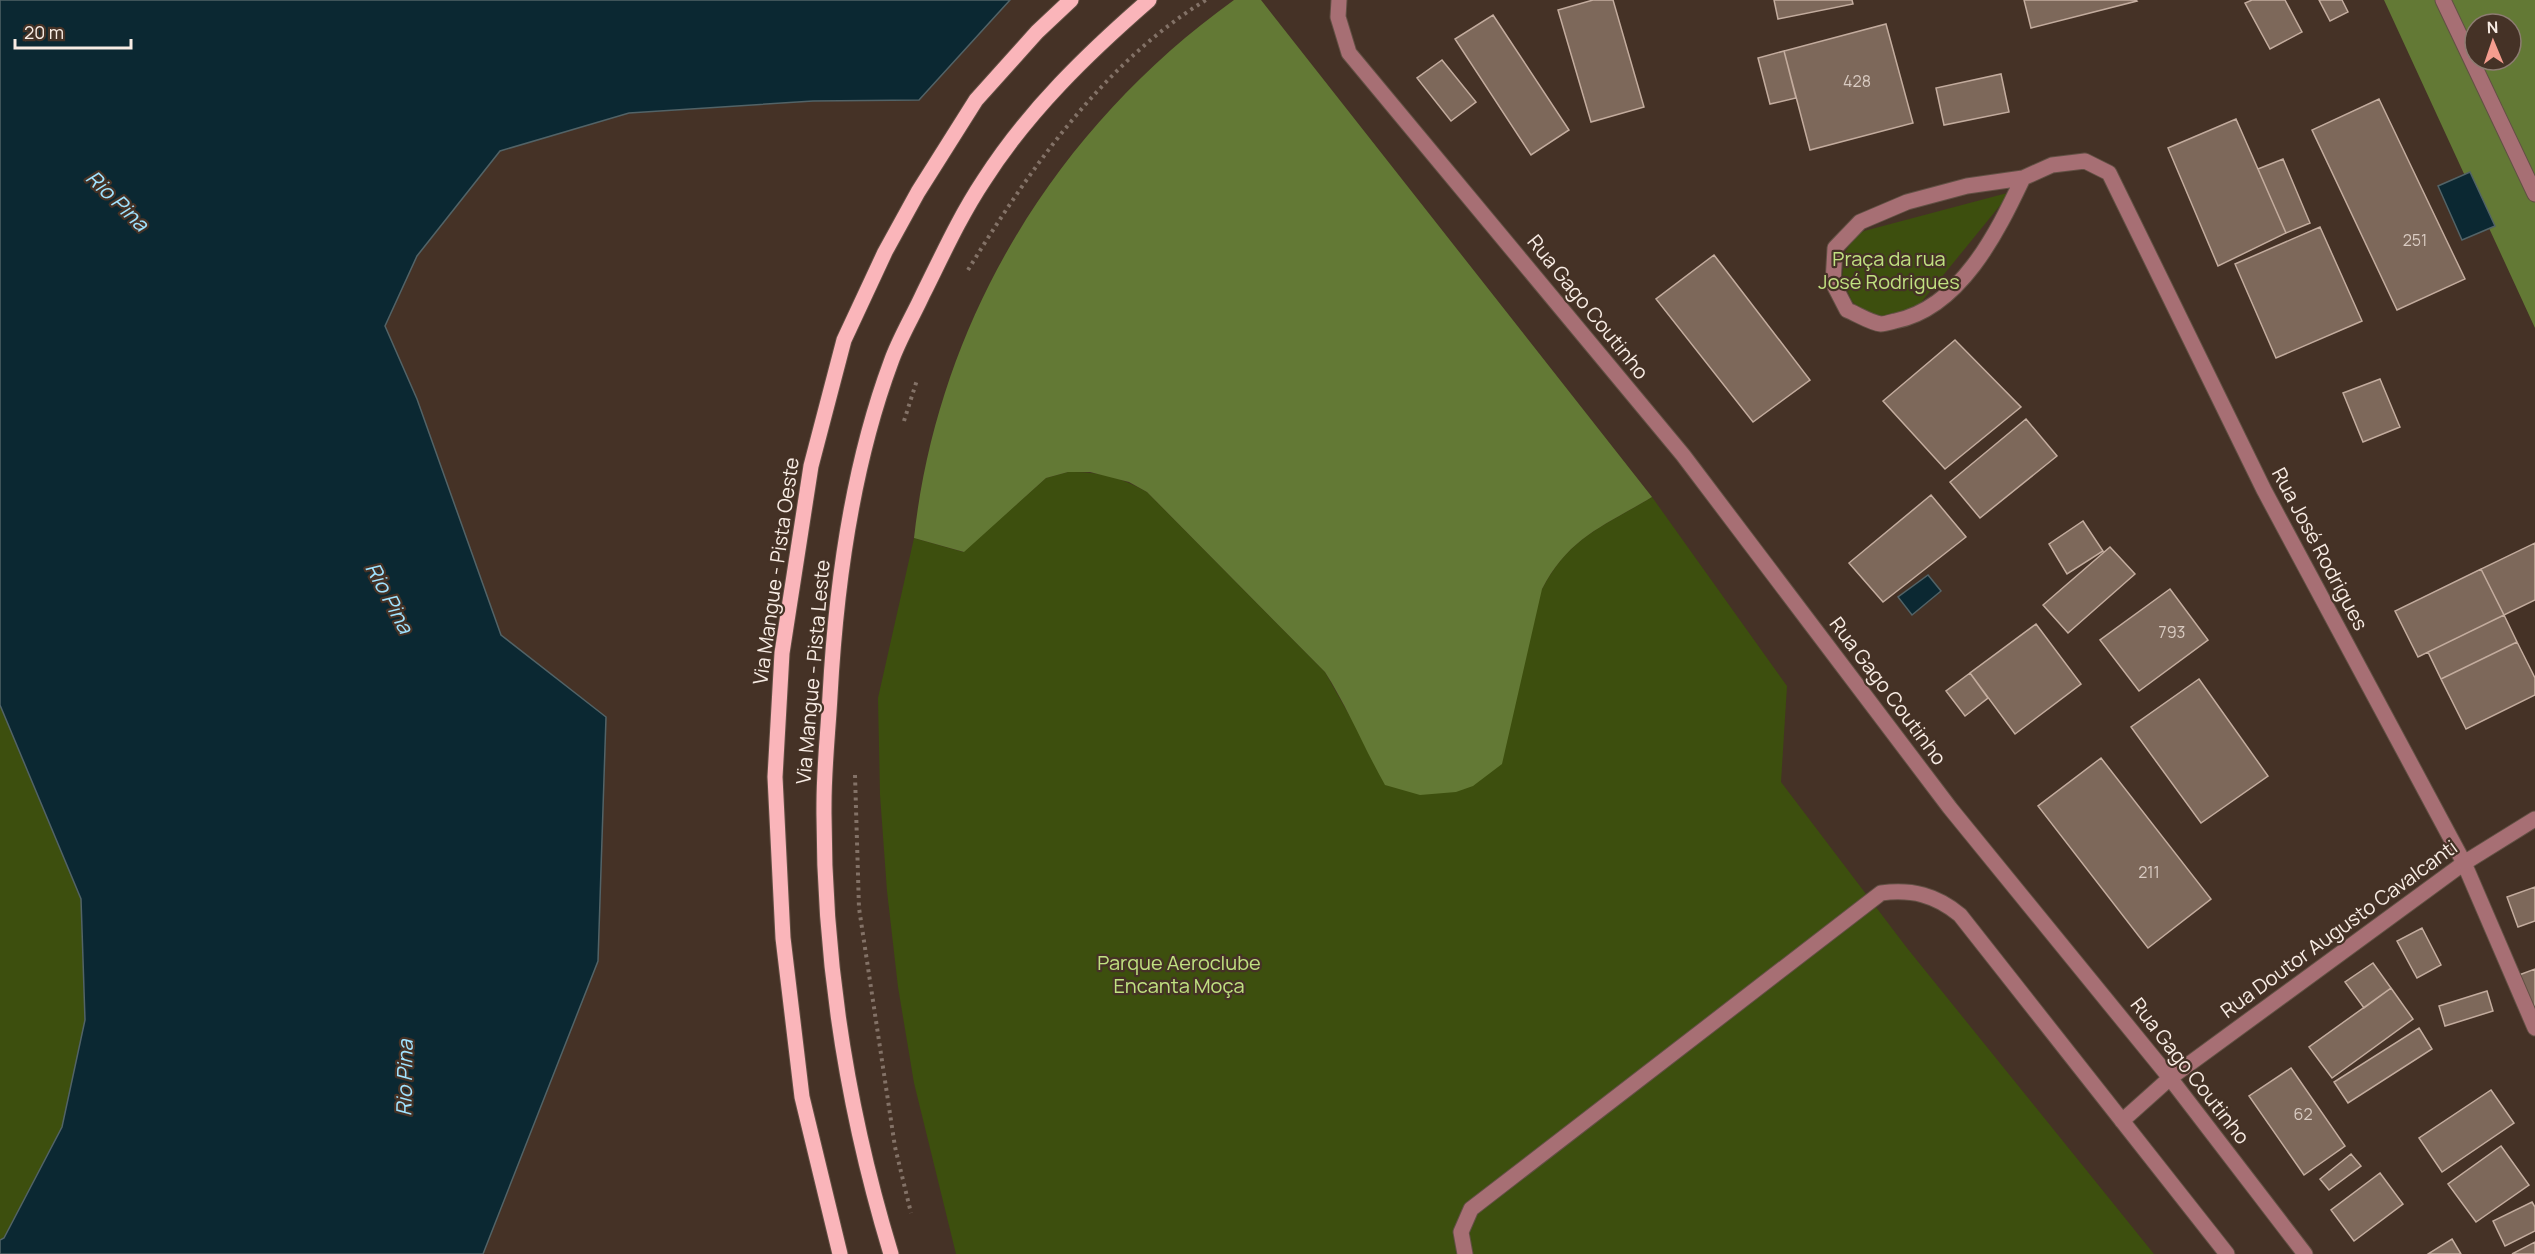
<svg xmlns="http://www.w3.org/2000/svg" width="2535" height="1254" viewBox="0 0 2535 1254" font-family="Manrope,sans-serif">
  <rect width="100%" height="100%" fill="#453226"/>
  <path fill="#3d4f0e" d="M2011 192 1919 305 1882 318 1861 311 1852 301 1842 279 1845 252 1855 237 1864 231Z
    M1068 472C1097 471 1121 477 1147 492L1325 672 1352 720 1542 589C1570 536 1603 527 1652 497L1787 686 1781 782 1907 948 2154 1254H956L914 1083 898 987 887 891 880 795 878 698 914 538 963 552 1046 478Z
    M0 705 81 899 85 1020 62 1127 4 1238 0 1240Z"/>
  <path fill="#637935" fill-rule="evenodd" d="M1234 0H1261L1652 497C1604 526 1569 537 1542 589L1502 764 1473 786 1456 792 1420 795 1385 785C1364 748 1348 708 1325 672L1147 492 1129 482 1090 472H1068L1046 478 964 552 914 538C938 320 1057 127 1234 0Z
    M2384 0H2535V328ZM2475 24H2511V60H2475Z"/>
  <path fill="#0b2832" stroke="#526367" stroke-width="1.5" d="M0 0H1010L919 100 813 101 629 113 500 151 417 256 385 326 417 399 501 635 606 717 598 961 483 1254H0V1240L4 1238 62 1127 85 1020 81 899 0 705Z
    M2470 172 2495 226 2462 240 2438 186Z
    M1928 575 1941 591 1912 615 1898 597Z"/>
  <path fill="#7d685a" stroke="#c3ac9e" stroke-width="1.5" d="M1593 0H1613L1644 107 1591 122 1558 10Z
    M1774 0H1852L1853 4 1778 19Z
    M2024 0H2136L2137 1 2031 28Z
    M2252 0H2285L2302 32 2270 49 2245 3Z
    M2319 0H2342L2348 12 2330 21Z
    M1493 15 1569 130 1531 155 1455 39Z
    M1886 24 1913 123 1810 150 1784 51Z
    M1784 51 1796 98 1770 104 1758 58Z
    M1442 60 1476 102 1451 121 1417 78Z
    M2001 74 2009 112 1944 125 1936 88Z
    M2379 99 2465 279 2397 310 2312 130Z
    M2236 119 2286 233 2218 266 2168 148Z
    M2283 159 2310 223 2286 233 2258 169Z
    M2320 227 2362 321 2276 358 2235 264Z
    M1714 255 1810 380 1753 422 1656 299Z
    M1955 340 2021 407 1945 469 1883 401Z
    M2380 379 2400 427 2363 442 2343 393Z
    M2026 419 2057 456 1980 518 1950 482Z
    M1931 495 1966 537 1883 602 1849 563Z
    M2083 521 2103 551 2067 574 2049 544Z
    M2535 543V600L2504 615 2481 569Z
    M2110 547 2135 574 2068 633 2043 605Z
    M2481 569 2504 615 2418 657 2395 611Z
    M2170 589 2208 640 2139 691 2100 640Z
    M2504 615 2517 642 2441 679 2428 652Z
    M2036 624 2081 684 2015 734 1970 673Z
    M2517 642 2535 678V695L2466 729 2441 679Z
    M1970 673 1988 698 1965 716 1946 691Z
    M2199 679 2268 776 2201 823 2131 727Z
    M2101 758 2211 899 2148 948 2038 806Z
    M2535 887V921L2518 927 2507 897Z
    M2422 928 2441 965 2417 978 2397 941Z
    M2373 963 2391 988 2364 1008 2345 982Z
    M2535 969V1010L2519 975Z
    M2391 988 2413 1019 2332 1078 2309 1047Z
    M2487 991 2493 1011 2445 1026 2439 1006Z
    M2419 1028 2432 1049 2348 1103 2334 1082Z
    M2291 1068 2345 1146 2304 1175 2249 1096Z
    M2491 1090 2514 1123 2442 1172 2419 1138Z
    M2501 1146 2529 1185 2476 1222 2448 1184Z
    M2351 1154 2361 1166 2329 1190 2320 1179Z
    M2380 1173 2403 1204 2354 1241 2331 1210Z
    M2532 1202 2535 1207V1231L2505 1246 2493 1221Z
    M2452 1239 2461 1254H2428Z
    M2535 1242V1254H2512Z"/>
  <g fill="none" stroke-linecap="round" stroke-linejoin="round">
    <defs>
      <path id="minor" d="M1339 0 1338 17 1349 53 1683 455 1950 808 2170 1078 2305 1254
        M2443 0 2535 194
        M2023 178C1997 233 1960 308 1895 321 1891 322 1885 324 1881 324 1871 323 1857 314 1847 310L1833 283 1835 248 1860 222 1907 202 1967 186 2023 178 2052 165 2085 161 2109 173 2264 490 2464 863 2535 1028
        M2122 1121 2170 1078 2464 863 2535 819
        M1465 1254 1461 1232 1471 1209 1881 893C1912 889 1936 895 1960 915L2227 1254"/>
      <path id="major" d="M840 1254 802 1097 783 938 775 777 782 653 811 466 844 340 885 252 918 192 976 100 1037 32 1071 0
        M891 1254C847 1109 823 956 824 804 824 768 828 732 830 696 836 584 852 467 891 362 899 339 913 316 923 294 942 256 960 216 984 180 1028 111 1088 53 1149 0"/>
    </defs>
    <use href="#minor" stroke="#625044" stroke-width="17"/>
    <use href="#major" stroke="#625044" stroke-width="17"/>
    <path stroke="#837267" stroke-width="4" stroke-dasharray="3 4.5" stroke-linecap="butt" d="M968 270C1029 170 1104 62 1206 0
      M904 421 917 380
      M855 775 859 908 895 1147 911 1213"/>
    <use href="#minor" stroke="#a76f74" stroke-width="15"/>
    <use href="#major" stroke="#fab5ba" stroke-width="15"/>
  </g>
  <g text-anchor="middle" stroke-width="4.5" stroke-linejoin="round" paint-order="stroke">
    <g font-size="16" fill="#d9cbc2">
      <text x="1857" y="87">428</text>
      <text x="2415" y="246">251</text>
      <text x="2172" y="638">793</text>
      <text x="2149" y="878">211</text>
      <text x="2303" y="1120">62</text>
    </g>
    <g font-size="20" fill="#c0e181" stroke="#453226">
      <text x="1889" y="266">Praça da rua<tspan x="1889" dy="23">José Rodrigues</tspan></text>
      <text x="1179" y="970">Parque Aeroclube<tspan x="1179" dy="23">Encanta Moça</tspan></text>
    </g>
    <g font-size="20" fill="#f8ece4" stroke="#453226">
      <text transform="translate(1588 307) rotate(51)" y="7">Rua Gago Coutinho</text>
      <text transform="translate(2320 549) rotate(62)" y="7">Rua José Rodrigues</text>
      <text transform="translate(776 571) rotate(-82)" y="7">Via Mangue - Pista Oeste</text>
      <text transform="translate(813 672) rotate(-85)" y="7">Via Mangue - Pista Leste</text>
      <text transform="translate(1888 691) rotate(53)" y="7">Rua Gago Coutinho</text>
      <text transform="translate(2339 929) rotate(-36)" y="7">Rua Doutor Augusto Cavalcanti</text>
      <text transform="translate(2190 1071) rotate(52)" y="7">Rua Gago Coutinho</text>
    </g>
    <g font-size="21" font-style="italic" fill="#a1e3ff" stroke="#453226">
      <text transform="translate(117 201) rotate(44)" y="7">Rio Pina</text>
      <text transform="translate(389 598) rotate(62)" y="7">Rio Pina</text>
      <text transform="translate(405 1078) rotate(-89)" y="7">Rio Pina</text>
    </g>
  </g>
  <g transform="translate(2493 42) rotate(358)"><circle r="28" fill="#453226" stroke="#8d7c72" stroke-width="1.5"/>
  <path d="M0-4.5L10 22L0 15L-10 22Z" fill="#f59d8f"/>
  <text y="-9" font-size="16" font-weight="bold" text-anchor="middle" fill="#f8ece4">N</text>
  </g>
  <path d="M15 39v9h116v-9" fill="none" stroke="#f8ece4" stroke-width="3"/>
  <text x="24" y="39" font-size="18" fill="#f8ece4" stroke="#453226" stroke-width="4.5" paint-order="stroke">20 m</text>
</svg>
